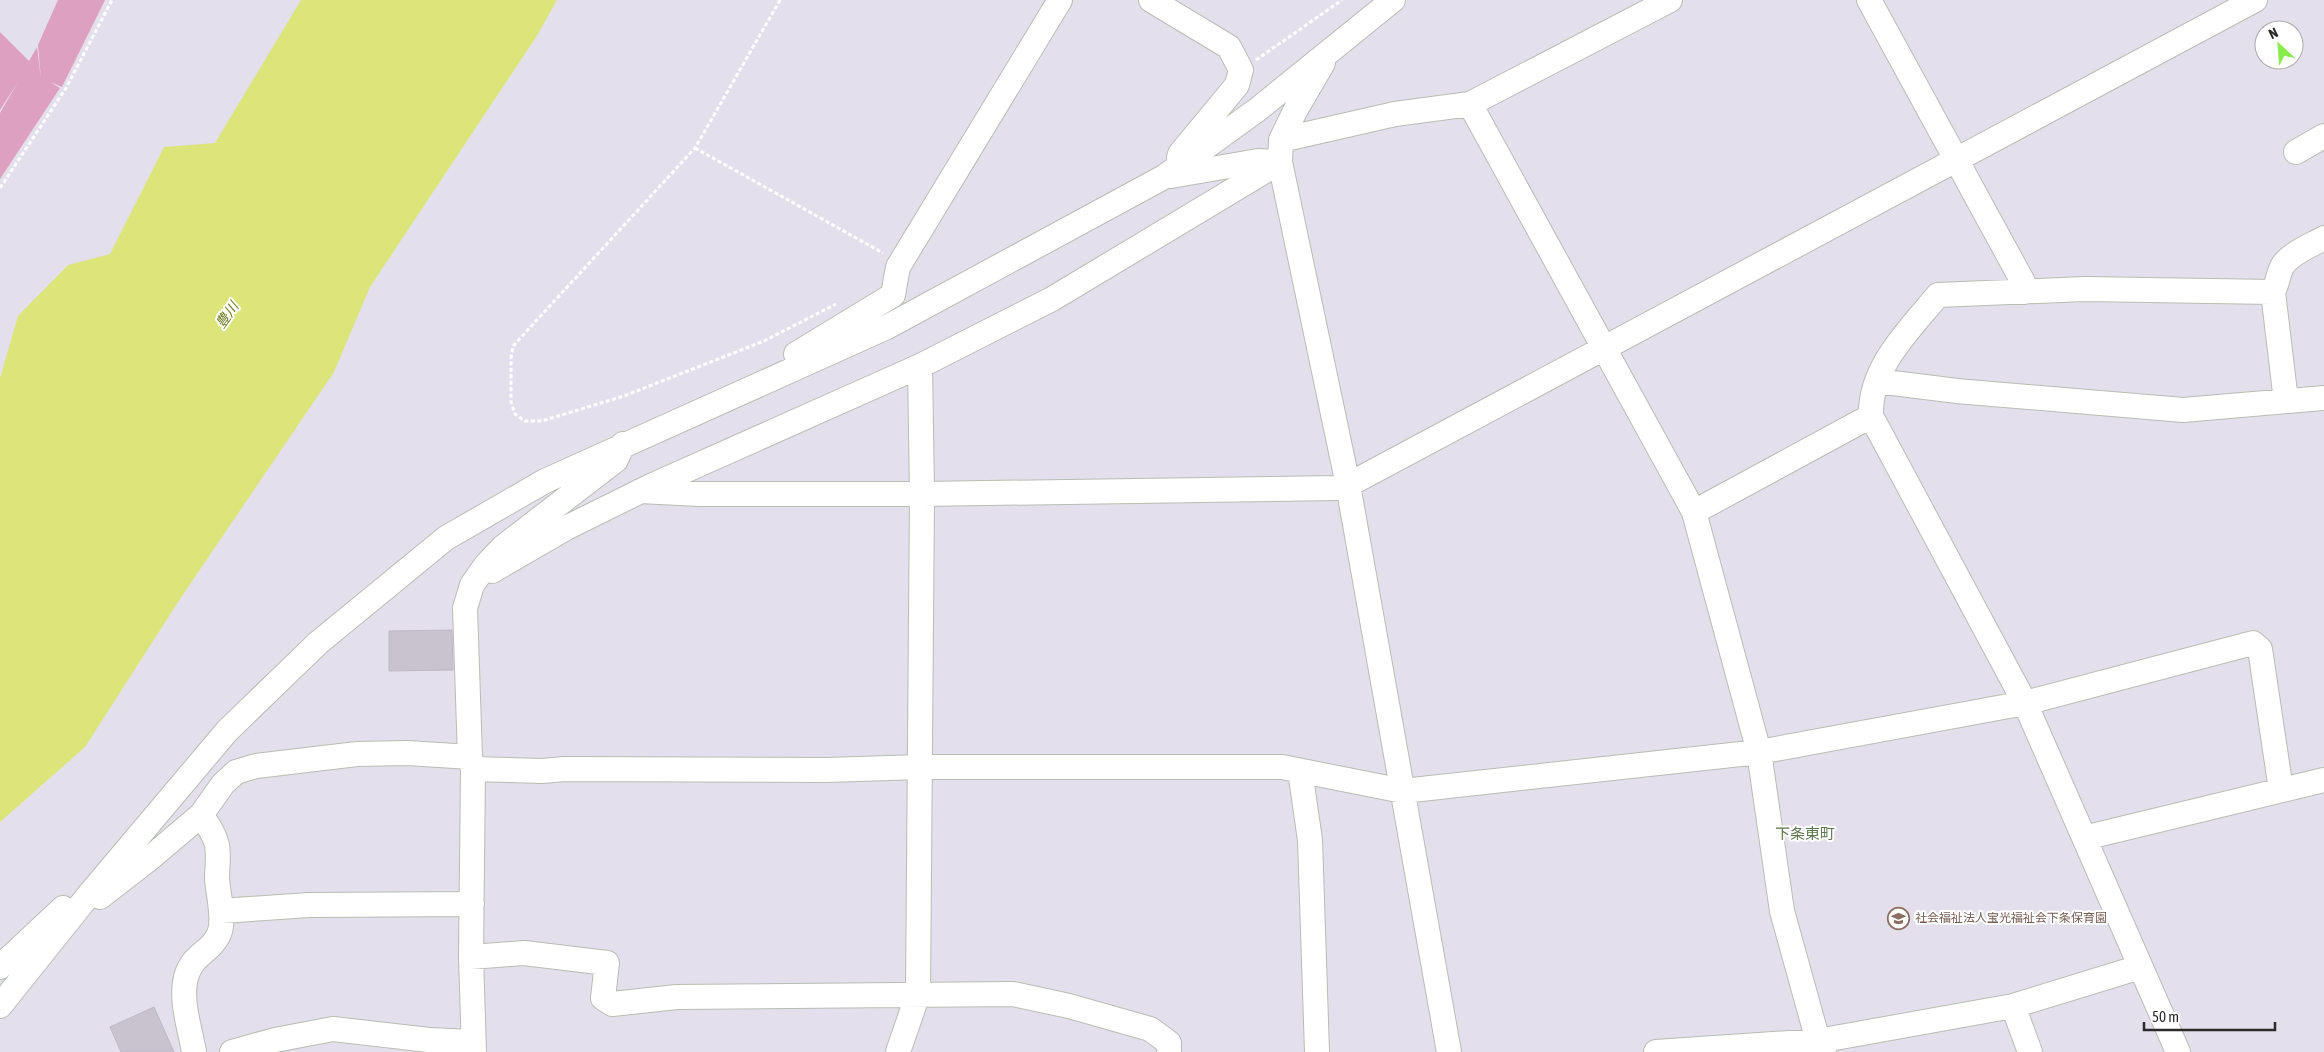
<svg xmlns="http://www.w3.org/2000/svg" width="2324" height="1052" viewBox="0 0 2324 1052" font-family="'Asap Condensed','Noto Sans JP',sans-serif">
  <rect width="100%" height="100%" fill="#e4dfec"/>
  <path fill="#dea0c0" d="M58 0H105L62 87 50 82 60 88 0 179V113L18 82 0 110V32L29 61 37 47 41 79 38 45Z"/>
  <path fill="#dce57a" d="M301 0H557L538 34 370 287 334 372 180 599 85 747 0 822V378L18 316 68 265 110 254 164 147 215 143Z"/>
  <path fill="#c8c3cf" stroke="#bfb8c7" d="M452 630 453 670 389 671V631Z
    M154 1007 174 1052H121L110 1027Z"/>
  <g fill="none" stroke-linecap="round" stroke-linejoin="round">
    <defs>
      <path id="minor" d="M1151 0 1229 47 1241 70 1237 85 1180 154 1179 158
        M1869 0 2023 282 2024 292
        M1323 63 1295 111 1281 140 1280 162 1348 485 1449 1052
        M1470 104 1694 512 1759 752 1782 911 1818 1041 1824 1052
        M1281 140 1395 114 1470 104 1670 0
        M2296 152 2324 136
        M1171 176 1258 161 1279 162
        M2273 292C2278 283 2278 273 2283 265 2291 253 2312 245 2324 238
        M796 354 893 295 898 267 1060 0
        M1877 381 1957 391 2183 410 2324 398
        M623 444 616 460 503 547 486 565 472 585 465 608 470 757 473 769 542 771 565 769 826 770 921 767H1282L1403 791 1759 752 2025 703 2253 643 2260 649 2281 790
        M640 491 699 494H922L1337 488 1348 485 2255 0
        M1694 512 1871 416
        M492 571 566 528 653 485 920 366 1052 299 1280 162
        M473 769 471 957 474 1052
        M1300 771 1310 840 1317 1052
        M2084 838 2324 780
        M100 897 149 859 201 815 223 784 236 772 256 766 357 754 408 753 470 757
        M221 911 309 905 472 904
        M471 957 524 953 607 963 603 998 612 1004 677 997 1013 994 1069 1006 1150 1029 1169 1043V1052
        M0 967 63 908
        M0 1006 88 896 227 731 318 643 446 538 545 481 887 327 1164 177 1257 110 1393 0
        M2013 1006 2030 1052
        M194 1052C190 1029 180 1000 186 977 193 953 209 954 218 936 226 922 218 895 217 879 217 869 219 856 217 845 214 833 208 825 201 815
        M232 1052 275 1040 333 1029 429 1040 473 1042
        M898 1052 918 994 922 494 920 366
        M1656 1052 1818 1041 2013 1006 2140 967
        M2178 1052 2025 703 1871 416C1869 368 1910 329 1938 295L2085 289 2273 292 2286 401"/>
    </defs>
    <use href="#minor" stroke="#b7beb2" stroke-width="26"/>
    <path stroke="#fff" stroke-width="3" stroke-dasharray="4 2.5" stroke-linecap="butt" d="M780 0 695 148 513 346 511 358V402L515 414 525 421H542L624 396 764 341 836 304
      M1256 60 1342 0
      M695 148 883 253
      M0 188 66 88 112 0"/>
    <use href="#minor" stroke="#fff" stroke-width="24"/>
  </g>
  <defs>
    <symbol id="school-ring" viewBox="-11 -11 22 22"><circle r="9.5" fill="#fff" stroke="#8d6e63" stroke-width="1.5"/><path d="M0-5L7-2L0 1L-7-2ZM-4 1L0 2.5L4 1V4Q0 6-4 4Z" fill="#8d6e63"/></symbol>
  </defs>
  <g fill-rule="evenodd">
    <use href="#school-ring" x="1886" y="906" width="25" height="25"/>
  </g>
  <g text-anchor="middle" stroke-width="4" stroke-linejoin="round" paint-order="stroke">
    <g font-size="12" fill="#785e54" stroke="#fff" text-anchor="start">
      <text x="1915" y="922">社会福祉法人宝光福祉会下条保育園</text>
    </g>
    <g font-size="14" font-style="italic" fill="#697917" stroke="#fff">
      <text transform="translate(227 315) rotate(-55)" y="5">豊川</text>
    </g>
    <g font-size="15" fill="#5e794f" stroke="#fff">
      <text x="1805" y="839">下条東町</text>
    </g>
  </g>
  <g transform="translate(2279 45) rotate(334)"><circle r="24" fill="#ffffff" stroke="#aaaaaa"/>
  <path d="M0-4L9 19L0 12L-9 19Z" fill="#87ec4c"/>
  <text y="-8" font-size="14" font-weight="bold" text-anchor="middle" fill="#2b2b2b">N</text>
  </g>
  <path d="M2144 1022v8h131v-8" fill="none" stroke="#2b2b2b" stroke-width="2.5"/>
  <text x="2152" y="1022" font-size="15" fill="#2b2b2b" stroke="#ffffff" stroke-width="4" paint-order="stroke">50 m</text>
</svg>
